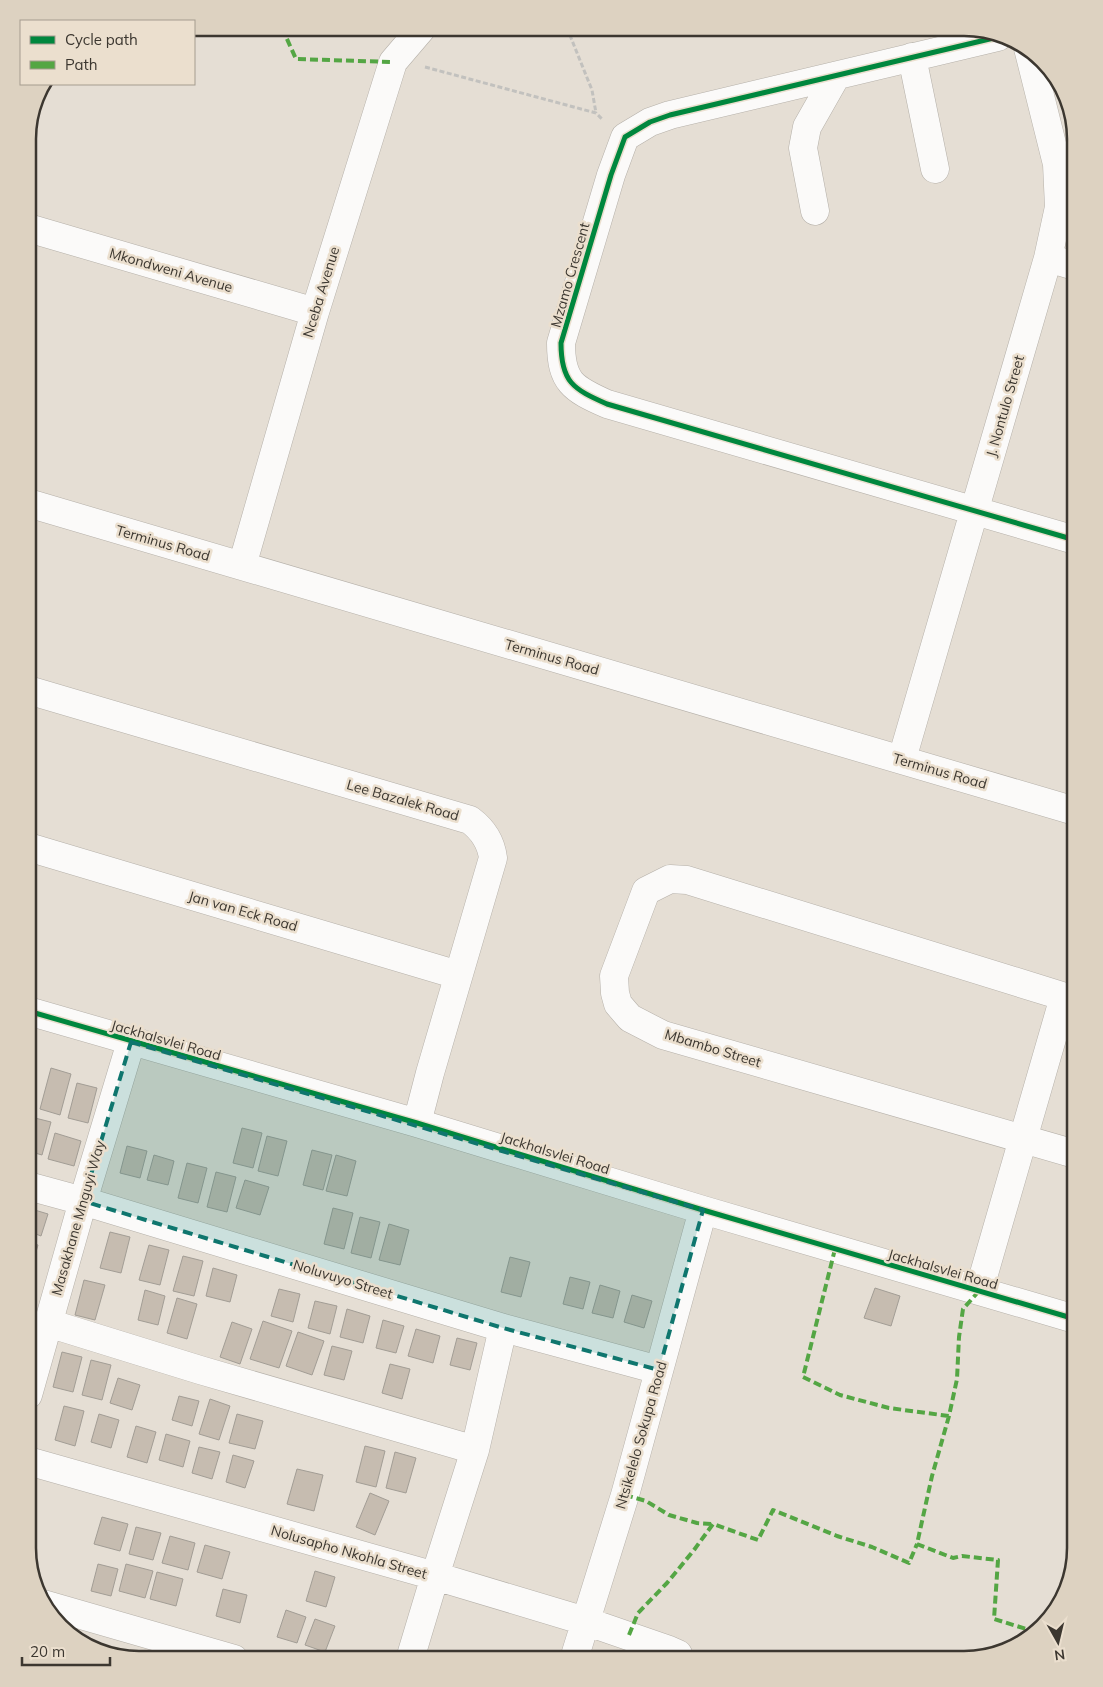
<svg xmlns="http://www.w3.org/2000/svg" width="1103" height="1687" viewBox="0 0 1103 1687" font-family="Mulish,sans-serif">
  <rect width="100%" height="100%" fill="#e5ded4"/>
  <path fill="#c6bcb0" stroke="#a29d95" d="M51 1068 71 1074 60 1115 40 1109Z
    M77 1083 97 1088 88 1123 68 1118Z
    M31 1117 51 1122 42 1155 28 1151V1129Z
    M242 1128 262 1133 253 1168 233 1163Z
    M55 1133 81 1141 74 1166 48 1159Z
    M267 1136 287 1141 278 1176 258 1171Z
    M127 1146 147 1151 140 1178 120 1173Z
    M312 1150 332 1155 323 1190 303 1185Z
    M154 1155 174 1161 168 1185 147 1180Z
    M336 1155 356 1161 347 1196 326 1191Z
    M187 1163 207 1168 198 1203 178 1198Z
    M216 1172 236 1177 227 1212 207 1207Z
    M245 1180 269 1187 260 1215 236 1208Z
    M28 1208 48 1214 41 1236 28 1231Z
    M333 1208 353 1213 344 1249 324 1244Z
    M360 1217 380 1222 371 1258 351 1253Z
    M389 1224 409 1230 400 1265 379 1260Z
    M110 1232 130 1237 121 1273 100 1268Z
    M28 1242 38 1245 32 1266 28 1265Z
    M149 1245 169 1250 160 1285 139 1280Z
    M183 1256 203 1261 194 1296 173 1291Z
    M510 1257 530 1262 521 1297 501 1292Z
    M213 1268 237 1275 230 1302 206 1296Z
    M570 1277 590 1282 583 1309 563 1304Z
    M84 1280 105 1285 95 1320 75 1315Z
    M600 1285 620 1291 613 1318 592 1313Z
    M875 1288 900 1296 891 1326 864 1318Z
    M279 1289 300 1294 293 1322 271 1316Z
    M145 1290 165 1296 158 1325 138 1320Z
    M632 1295 652 1301 644 1328 624 1322Z
    M177 1298 197 1304 187 1339 167 1333Z
    M315 1301 337 1306 330 1334 308 1328Z
    M347 1309 370 1316 363 1343 340 1337Z
    M383 1320 404 1326 396 1353 376 1348Z
    M263 1321 292 1331 279 1368 250 1359Z
    M232 1322 252 1329 240 1364 220 1357Z
    M416 1329 440 1336 433 1363 408 1356Z
    M298 1332 324 1341 312 1375 286 1366Z
    M457 1338 477 1343 470 1370 450 1365Z
    M332 1346 352 1351 344 1380 324 1375Z
    M62 1352 82 1357 73 1392 53 1387Z
    M91 1360 111 1365 102 1400 82 1395Z
    M390 1364 410 1369 402 1399 382 1393Z
    M118 1378 140 1385 132 1410 110 1403Z
    M179 1396 199 1401 192 1426 172 1420Z
    M210 1399 230 1406 219 1440 199 1434Z
    M64 1406 84 1411 75 1446 55 1440Z
    M99 1414 119 1420 111 1448 91 1442Z
    M237 1414 263 1421 255 1449 229 1443Z
    M136 1426 156 1432 147 1463 127 1457Z
    M166 1434 190 1441 183 1467 159 1460Z
    M365 1446 385 1451 376 1487 356 1482Z
    M199 1447 220 1452 212 1479 192 1473Z
    M395 1452 416 1458 406 1493 386 1488Z
    M233 1455 254 1461 245 1488 226 1482Z
    M297 1469 323 1475 314 1511 287 1504Z
    M370 1493 389 1501 375 1535 356 1527Z
    M102 1517 128 1524 120 1551 94 1544Z
    M136 1527 161 1533 153 1560 129 1554Z
    M28 1532 34 1534 29 1553 28 1548Z
    M170 1536 195 1543 188 1570 162 1563Z
    M205 1545 230 1552 222 1579 197 1572Z
    M98 1564 118 1569 111 1596 91 1591Z
    M126 1564 153 1571 145 1598 119 1591Z
    M315 1571 335 1577 326 1607 306 1601Z
    M157 1572 183 1579 176 1606 150 1599Z
    M223 1589 247 1595 240 1623 216 1616Z
    M286 1610 306 1617 297 1643 277 1637Z
    M315 1619 335 1626 325 1652 305 1645Z"/>
  <g fill="none" stroke-linecap="round" stroke-linejoin="round">
    <defs>
      <path id="minor" d="M998 37 670 115 650 122 625 137 611 175 561 343C561 382 573 389 607 404L1075 540
        M912 57 935 169
        M815 211 803 148 807 127 836 76
        M28 228 315 312
        M1048 258 1075 266
        M28 503 1075 811
        M242 566 315 312 393 62 422 28
        M28 690 470 820C482 829 491 842 493 858L430 1073 417 1123
        M902 759 1048 258 1059 207 1057 164 1028 48
        M28 847 458 975
        M28 1011 417 1123 703 1210 1075 1319
        M1075 1154 663 1035 630 1018 618 1004 615 993 614 976 646 891 670 879 687 880 1075 1000
        M28 1186 83 1201 503 1328 659 1370
        M979 1291 1064 997
        M48 1323 200 1370 475 1450
        M28 1395 83 1201 131 1042
        M28 1461 435 1576 585 1621 669 1650 678 1654 680 1659
        M43 1604 234 1659
        M410 1659 435 1576 475 1450 503 1328
        M574 1659 625 1495 703 1210"/>
    </defs>
    <use href="#minor" stroke="#b5b0a9" stroke-width="29"/>
    <path stroke="#c2c1be" stroke-width="3" stroke-dasharray="5 2.5" stroke-linecap="butt" d="M567 28 592 90 596 113
      M425 67 596 113 603 120"/>
    <use href="#minor" stroke="#fbfaf9" stroke-width="28"/>
    <path stroke="#54a644" stroke-width="4" stroke-dasharray="8 4" stroke-linecap="butt" d="M282 28 296 59 393 62
      M835 1249 803 1377 840 1395 889 1408 949 1416
      M979 1291 963 1309 959 1337 957 1379 949 1416 932 1476 917 1544 953 1558 962 1556 998 1560 994 1619 1033 1631
      M625 1495 646 1501 669 1515 697 1523 713 1524
      M629 1635 638 1613 667 1583 694 1550 713 1524 758 1540 773 1510 837 1536 872 1547 909 1563 917 1544"/>
    <defs>
      <path id="cycleway" d="M998 37 670 115 650 122 625 137 611 175 561 343C561 382 573 389 607 404L1075 540
        M28 1011 417 1123 703 1210 1075 1319"/>
    </defs>
    <use href="#cycleway" stroke="#ebdfce" stroke-width="8"/>
    <use href="#cycleway" stroke="#00873e" stroke-width="5"/>
  </g>
  <path fill="#0f766e" fill-opacity="0.2" stroke="#0f766e" stroke-width="4" stroke-dasharray="10 6" stroke-linejoin="round" d="M131 1042 703 1210 659 1370 503 1328 83 1201Z"/>
  <g text-anchor="middle" stroke-width="5" stroke-linejoin="round" paint-order="stroke">
    <g font-size="14" fill="#3c3730" stroke="#ebdfce">
      <text transform="translate(171 270) rotate(16)" y="5">Mkondweni Avenue</text>
      <text transform="translate(570 275) rotate(-74)" y="5">Mzamo Crescent</text>
      <text transform="translate(321 292) rotate(-73)" y="5">Nceba Avenue</text>
      <text transform="translate(1005 406) rotate(-74)" y="5">J. Nontulo Street</text>
      <text transform="translate(163 543) rotate(16)" y="5">Terminus Road</text>
      <text transform="translate(552 657) rotate(16)" y="5">Terminus Road</text>
      <text transform="translate(940 771) rotate(16)" y="5">Terminus Road</text>
      <text transform="translate(403 800) rotate(16)" y="5">Lee Bazalek Road</text>
      <text transform="translate(243 911) rotate(16)" y="5">Jan van Eck Road</text>
      <text transform="translate(166 1040) rotate(16)" y="5">Jackhalsvlei Road</text>
      <text transform="translate(713 1048) rotate(17)" y="5">Mbambo Street</text>
      <text transform="translate(555 1153) rotate(17)" y="5">Jackhalsvlei Road</text>
      <text transform="translate(78 1218) rotate(-74)" y="5">Masakhane Mnguyi Way</text>
      <text transform="translate(943 1269) rotate(16)" y="5">Jackhalsvlei Road</text>
      <text transform="translate(343 1279) rotate(17)" y="5">Noluvuyo Street</text>
      <text transform="translate(641 1435) rotate(-74)" y="5">Ntsikelelo Sokupa Road</text>
      <text transform="translate(349 1552) rotate(16)" y="5">Nolusapho Nkohla Street</text>
    </g>
  </g>
  <path d="M0 0H1103V1687H0ZM139 36H964A103 103 0 0 1 1067 139V1548A103 103 0 0 1 964 1651H139A103 103 0 0 1 36 1548V139A103 103 0 0 1 139 36Z" fill="#ddd2c1" fill-rule="evenodd"/>
  <path fill="none" stroke="#3c3730" stroke-width="2.5" d="M139 36H964A103 103 0 0 1 1067 139V1548A103 103 0 0 1 964 1651H139A103 103 0 0 1 36 1548V139A103 103 0 0 1 139 36Z"/>
  <rect x="20" y="20" width="175" height="65" fill="#ebdfce" stroke="#a59c8f"/>
  <rect x="30" y="36" width="25" height="8" fill="#00873e" stroke="#a59c8f"/>
  <text x="65" y="45" font-size="15" fill="#3c3730">Cycle path</text>
  <rect x="30" y="61" width="25" height="8" fill="#54a644" stroke="#a59c8f"/>
  <text x="65" y="70" font-size="15" fill="#3c3730">Path</text>
  <g transform="translate(1058 1642) rotate(172)" stroke="#ebdfce" stroke-width="4" paint-order="stroke">
  <path d="M0-4L9 19L0 12L-9 19Z" fill="#3c3730"/>
  <text y="-8" font-size="14" font-weight="bold" text-anchor="middle" fill="#3c3730">N</text>
  </g>
  <path d="M22 1657v8h88v-8" fill="none" stroke="#3c3730" stroke-width="2.5"/>
  <text x="30" y="1657" font-size="15" fill="#3c3730" stroke="#ebdfce" stroke-width="4" paint-order="stroke">20 m</text>
</svg>
